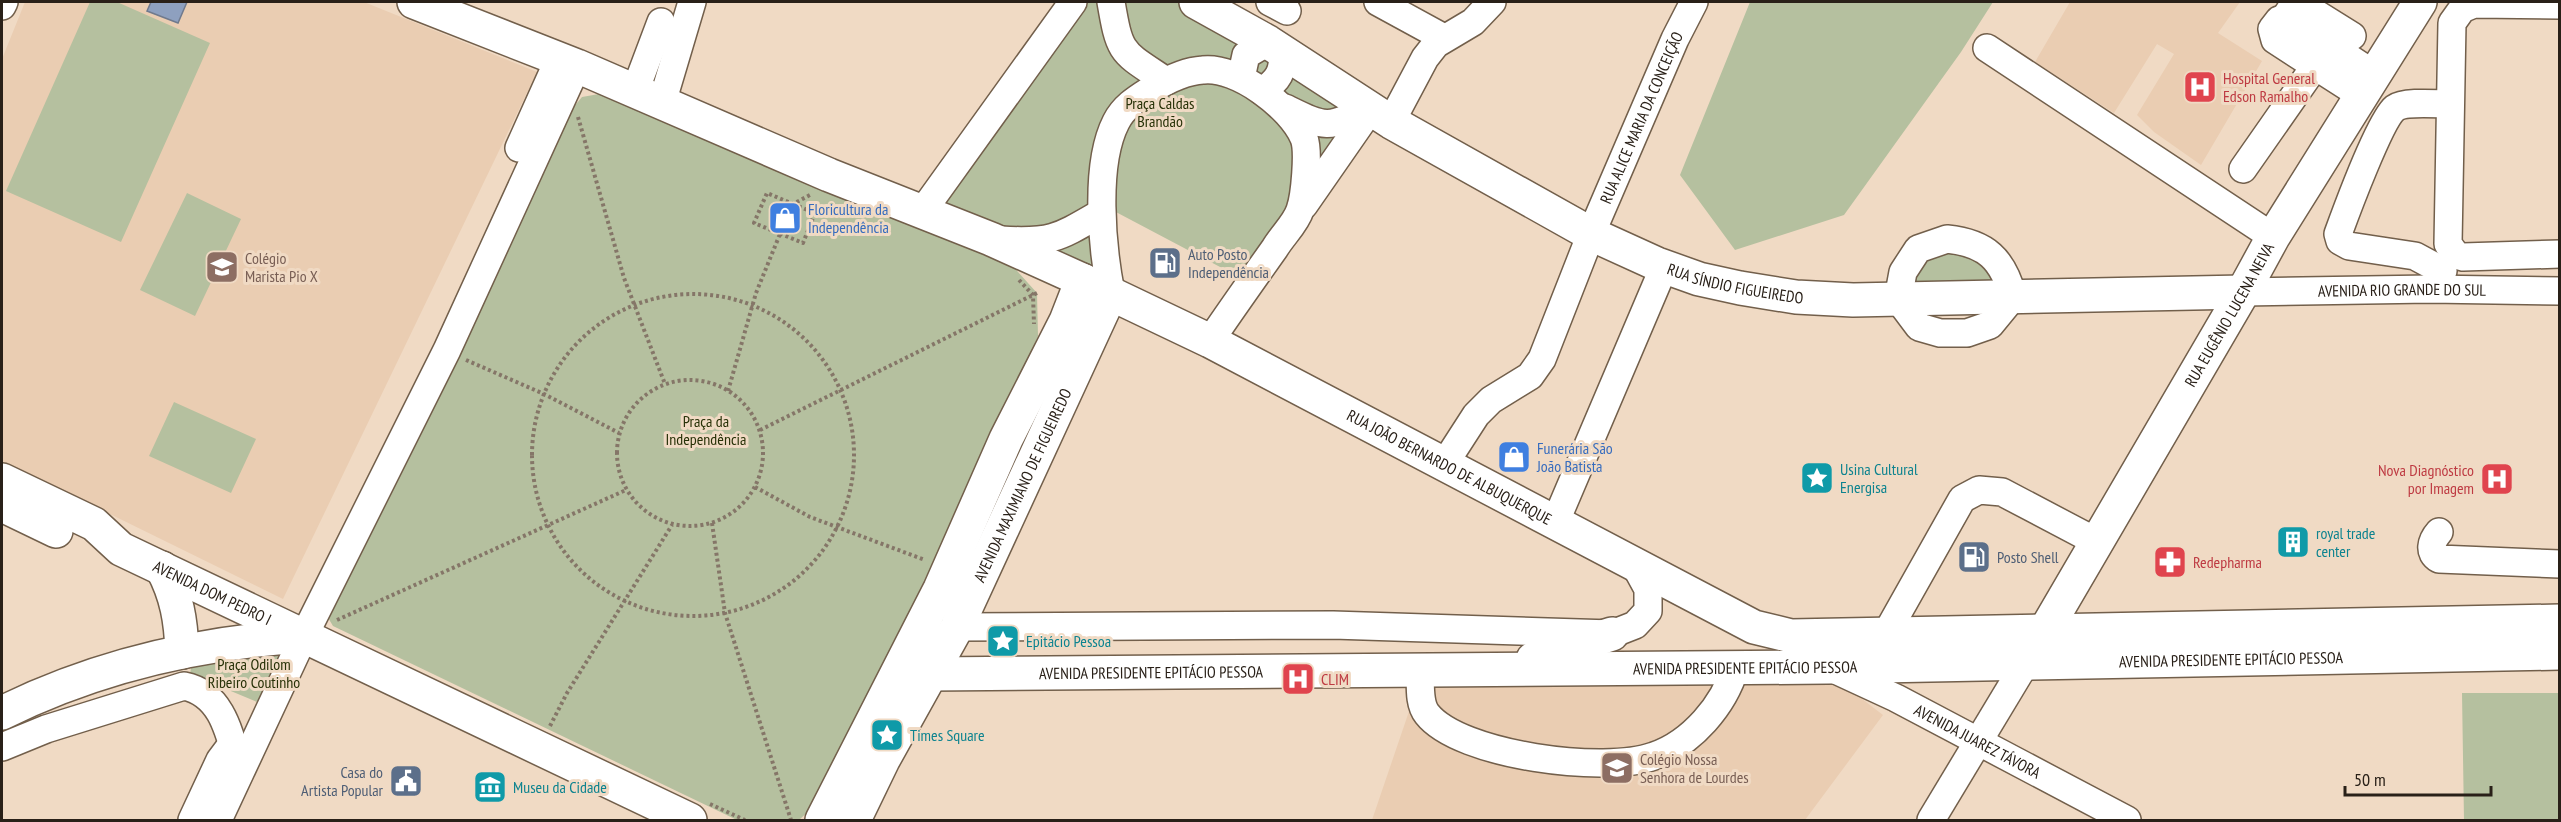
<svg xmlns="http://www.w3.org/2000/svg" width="2561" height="822" viewBox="0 0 2561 822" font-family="'PT Sans Narrow',sans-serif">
  <rect width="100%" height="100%" fill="#f0dac4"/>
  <path fill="#eacdb2" d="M25 2H364L537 72 283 599 2 461V59Z
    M2070 2H2240L2218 33 2262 61 2201 165 2154 132 2137 115 2174 54 2157 44 2114 113 2035 62Z
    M1821 681 1853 692 1883 715 1805 820H1372L1419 682Z"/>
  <path fill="#b5c09f" d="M90 2H117L210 43 121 242 6 191Z
    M1077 2H1190L1366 108 1239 277 1114 211 1097 273 939 208Z
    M1750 2H1993L1961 52 1844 215 1735 250 1680 175Z
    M599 94 1010 263 1037 293 1038 336 998 432 812 808 799 820H737L333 626 327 616 571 110 582 97Z
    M187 193 241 219 195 316 140 290Z
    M1955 250 1984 262 1996 283 1912 284C1923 258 1927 256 1955 250Z
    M174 402 256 439 231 493 149 456Z
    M290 654 244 735 257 702 190 674 193 656Z
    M2462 693H2559V820H2464Z"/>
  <path fill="#8ea0bf" stroke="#707a8d" stroke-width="1.5" d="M151 2H187L178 23 147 11Z"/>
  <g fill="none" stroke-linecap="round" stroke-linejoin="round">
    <defs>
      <g id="minor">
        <path d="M1111 2C1120 55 1121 51 1166 81"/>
        <path d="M1270 2 1287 11"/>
        <path d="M1378 2 1444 38"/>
        <path d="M2560 5 2474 4 2462 9 2452 23 2448 244 2456 255 2463 257 2560 254"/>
        <path d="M2 6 4 2"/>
        <path d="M2285 18 2292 7 2304 6 2352 36"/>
        <path d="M1987 48 2273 237"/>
        <path d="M1241 78 1246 55 1268 42"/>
        <path d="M635 91 661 22"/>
        <path d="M1262 91C1279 80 1283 72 1283 52"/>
        <path d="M2362 96 2275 40 2272 29 2279 20 2288 18 2375 75"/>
        <path d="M662 103 692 2"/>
        <path d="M1285 108C1322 126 1329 131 1366 108"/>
        <path d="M1391 122 1425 58 1436 44 1473 22 1492 2"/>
        <path d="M519 148 559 59"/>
        <path d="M2243 169 2315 66"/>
        <path d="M1304 205 1370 110"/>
        <path d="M922 212 1073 2"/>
        <path d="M1947 239C1986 243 2003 259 2013 297L1990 325 1967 333H1940L1919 327 1898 299 1903 272 1918 249Z"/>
        <path d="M1001 240C1052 243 1058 238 1101 213"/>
        <path d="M2443 271 2415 256 2349 246 2340 241 2338 234C2346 212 2380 120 2395 108 2405 101 2437 104 2450 104"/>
        <path id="s1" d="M2243 292 2430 289 2560 291"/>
        <path d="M1111 293C1102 247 1094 165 1116 122 1124 106 1138 98 1152 89 1167 80 1185 71 1203 70 1237 66 1291 107 1304 138 1309 151 1305 196 1300 210 1296 223 1282 236 1275 248 1253 279 1231 310 1210 341"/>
        <path id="s2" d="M1445 463 1476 415 1491 400 1530 376 1542 359 1591 234 1675 39 1694 2"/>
        <path d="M1555 523 1664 267"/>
        <path d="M2439 532C2431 541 2428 553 2439 559L2560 564"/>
        <path d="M957 627 1333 625 1612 634 1635 625 1648 611V589L1636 567"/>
        <path d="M1886 634 1962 499 1979 490 2002 492 2097 542"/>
        <path id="s3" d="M1829 667 1896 698 2127 820"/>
        <path d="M1420 670C1421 683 1418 703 1427 714 1460 756 1606 774 1654 756 1692 743 1724 705 1735 668"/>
        <path d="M2 747 46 729 184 686C224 694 230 737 240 771"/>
        <path d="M192 820 220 760 232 744"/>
        <path d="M218 820 304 636 447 350 577 66"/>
        <path d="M1931 820 2034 649"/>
      </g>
      <g id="major">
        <path d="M414 2 577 66 829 175 991 239 1082 280"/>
        <path id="s4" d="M1196 2 1268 42 1391 122 1591 234 1657 264 1699 279 1740 288 1796 297 1853 300 2243 292"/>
        <path id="s5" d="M2 480 94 524 121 549 690 820"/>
        <path d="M2 505 56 531"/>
        <path d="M162 568C177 596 181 621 182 652"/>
        <path id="s6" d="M2045 631 2243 292 2273 237 2420 2"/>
        <path d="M1533 659 1612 634"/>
        <path id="s7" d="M929 674 1828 667 2560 653"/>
        <path d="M2 713C95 667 198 643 302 636"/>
        <path id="s8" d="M822 820 940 589 1006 439 1066 321 1082 280 1210 341 1754 627 1791 636 2560 621"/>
        <path id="s9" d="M854 820 883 760 957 627 1111 293"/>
      </g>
    </defs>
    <use href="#minor" stroke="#725f4b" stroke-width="30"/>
    <use href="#major" stroke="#725f4b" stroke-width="36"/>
    <path stroke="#857668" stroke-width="4" stroke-dasharray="3 3" stroke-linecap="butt" d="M578 117 624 278 665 384
      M793 204 815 213 803 243 754 223 767 193 793 204 810 195
      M1019 280 1033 295 1034 324
      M532 455a161 161 0 1 1 322 0a161 161 0 1 1-322 0Z
      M466 360 544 394 619 433
      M617 453a73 73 0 1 1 146 0a73 73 0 1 1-146 0Z
      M728 391 756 293 780 234
      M760 430 1037 293
      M755 487 810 517 925 560
      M712 523 725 613 791 820
      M337 620 626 490
      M550 726 567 693 672 525
      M710 804 745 820"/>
    <use href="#minor" stroke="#fff" stroke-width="27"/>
    <use href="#major" stroke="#fff" stroke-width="33"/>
  </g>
  <defs>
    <symbol id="hospital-square" viewBox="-11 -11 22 22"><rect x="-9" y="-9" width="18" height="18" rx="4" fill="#e0444e" stroke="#f0dac4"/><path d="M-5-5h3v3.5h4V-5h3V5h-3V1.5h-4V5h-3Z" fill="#fff"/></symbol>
    <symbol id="shop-square" viewBox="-11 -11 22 22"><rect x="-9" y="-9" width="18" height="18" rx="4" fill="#3f7fe0" stroke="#f0dac4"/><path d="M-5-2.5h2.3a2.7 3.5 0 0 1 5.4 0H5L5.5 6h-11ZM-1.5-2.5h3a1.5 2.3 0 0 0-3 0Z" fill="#fff"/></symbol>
    <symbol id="fuel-square" viewBox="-11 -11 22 22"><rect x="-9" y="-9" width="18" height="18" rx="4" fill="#5c6f8a" stroke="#f0dac4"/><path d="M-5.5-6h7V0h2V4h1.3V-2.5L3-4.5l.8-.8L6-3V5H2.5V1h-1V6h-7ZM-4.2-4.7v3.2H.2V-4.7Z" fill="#fff"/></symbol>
    <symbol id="school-square" viewBox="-11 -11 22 22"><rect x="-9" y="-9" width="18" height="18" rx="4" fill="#8d6e63" stroke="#f0dac4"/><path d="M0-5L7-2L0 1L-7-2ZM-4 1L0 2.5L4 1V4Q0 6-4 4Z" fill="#fff"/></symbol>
    <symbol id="sight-square" viewBox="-11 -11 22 22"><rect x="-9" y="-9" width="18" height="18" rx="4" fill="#0f9aa8" stroke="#f0dac4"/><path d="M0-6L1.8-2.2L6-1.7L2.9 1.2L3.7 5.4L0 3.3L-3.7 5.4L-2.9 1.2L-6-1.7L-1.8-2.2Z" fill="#fff"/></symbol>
    <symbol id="building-square" viewBox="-11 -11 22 22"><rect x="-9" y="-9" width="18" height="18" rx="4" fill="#0f9aa8" stroke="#f0dac4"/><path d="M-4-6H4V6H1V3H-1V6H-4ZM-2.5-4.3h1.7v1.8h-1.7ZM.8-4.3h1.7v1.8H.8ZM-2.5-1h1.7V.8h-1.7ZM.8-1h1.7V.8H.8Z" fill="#fff"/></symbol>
    <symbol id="pharmacy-square" viewBox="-11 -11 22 22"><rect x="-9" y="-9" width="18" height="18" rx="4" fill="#e0444e" stroke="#f0dac4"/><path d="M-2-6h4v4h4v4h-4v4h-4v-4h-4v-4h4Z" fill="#fff"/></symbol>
    <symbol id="civic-square" viewBox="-11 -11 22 22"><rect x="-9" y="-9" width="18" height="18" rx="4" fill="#5c6f8a" stroke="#f0dac4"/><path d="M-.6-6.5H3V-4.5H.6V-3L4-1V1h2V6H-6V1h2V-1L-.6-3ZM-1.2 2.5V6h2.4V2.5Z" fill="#fff"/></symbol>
    <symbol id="museum-square" viewBox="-11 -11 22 22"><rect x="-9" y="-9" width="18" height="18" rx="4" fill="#0f9aa8" stroke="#f0dac4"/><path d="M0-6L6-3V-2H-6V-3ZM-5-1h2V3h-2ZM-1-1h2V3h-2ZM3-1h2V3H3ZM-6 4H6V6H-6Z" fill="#fff"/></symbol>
  </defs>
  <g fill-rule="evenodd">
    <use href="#hospital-square" x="2181" y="68" width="38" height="38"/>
    <use href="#shop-square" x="766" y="199" width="38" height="38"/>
    <use href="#fuel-square" x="1146" y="244" width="38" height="38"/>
    <use href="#school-square" x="203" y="248" width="38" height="38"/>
    <use href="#shop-square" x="1495" y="438" width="38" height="38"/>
    <use href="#sight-square" x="1798" y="459" width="38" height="38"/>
    <use href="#hospital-square" x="2478" y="460" width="38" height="38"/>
    <use href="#building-square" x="2274" y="523" width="38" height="38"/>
    <use href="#fuel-square" x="1955" y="538" width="38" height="38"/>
    <use href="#pharmacy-square" x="2151" y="543" width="38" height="38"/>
    <use href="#sight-square" x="984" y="622" width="38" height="38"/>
    <use href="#hospital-square" x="1279" y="660" width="38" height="38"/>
    <use href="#sight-square" x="868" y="716" width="38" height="38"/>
    <use href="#school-square" x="1598" y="749" width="38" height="38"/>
    <use href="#civic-square" x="387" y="762" width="38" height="38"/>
    <use href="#museum-square" x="471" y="768" width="38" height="38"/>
  </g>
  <g text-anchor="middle" stroke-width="6" stroke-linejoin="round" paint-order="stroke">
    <g font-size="16" fill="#be3a42" stroke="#f0dac4" text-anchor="start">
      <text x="2223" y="84">Hospital General<tspan x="2223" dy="18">Edson Ramalho</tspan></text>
      <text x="2474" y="476" text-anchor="end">Nova Diagnóstico<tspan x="2474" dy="18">por Imagem</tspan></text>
      <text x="2193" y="568">Redepharma</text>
      <text x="1321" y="685">CLIM</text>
    </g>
    <g font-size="16" fill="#273107" stroke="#f0dac4">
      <text x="1160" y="109">Praça Caldas<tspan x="1160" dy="18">Brandão</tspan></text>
      <text x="706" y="427">Praça da<tspan x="706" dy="18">Independência</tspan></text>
      <text x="254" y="670">Praça Odilom<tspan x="254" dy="18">Ribeiro Coutinho</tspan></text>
    </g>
    <g font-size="16" fill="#292018" stroke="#f0dac4">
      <text dy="6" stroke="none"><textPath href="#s2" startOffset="406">RUA ALICE MARIA DA CONCEIÇÃO</textPath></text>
      <text dy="6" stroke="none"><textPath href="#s4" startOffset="612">RUA SÍNDIO FIGUEIREDO</textPath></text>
      <text dy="6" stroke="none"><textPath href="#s1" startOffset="159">AVENIDA RIO GRANDE DO SUL</textPath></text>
      <text dy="6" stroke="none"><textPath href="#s6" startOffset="366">RUA EUGÊNIO LUCENA NEIVA</textPath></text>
      <text dy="6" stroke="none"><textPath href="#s8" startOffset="1012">RUA JOÃO BERNARDO DE ALBUQUERQUE</textPath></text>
      <text dy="6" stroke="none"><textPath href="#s9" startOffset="375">AVENIDA MAXIMIANO DE FIGUEIREDO</textPath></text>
      <text dy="6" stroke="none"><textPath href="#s5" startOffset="240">AVENIDA DOM PEDRO I</textPath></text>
      <text dy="6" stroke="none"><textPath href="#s7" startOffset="1302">AVENIDA PRESIDENTE EPITÁCIO PESSOA</textPath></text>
      <text dy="6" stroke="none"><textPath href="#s7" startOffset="816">AVENIDA PRESIDENTE EPITÁCIO PESSOA</textPath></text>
      <text dy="6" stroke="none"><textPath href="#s7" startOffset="222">AVENIDA PRESIDENTE EPITÁCIO PESSOA</textPath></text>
      <text dy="6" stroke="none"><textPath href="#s3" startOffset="166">AVENIDA JUAREZ TÁVORA</textPath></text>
    </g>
    <g font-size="16" fill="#366cbe" stroke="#f0dac4" text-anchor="start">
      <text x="808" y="215">Floricultura da<tspan x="808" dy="18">Independência</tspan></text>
      <text x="1537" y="454">Funerária São<tspan x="1537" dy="18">João Batista</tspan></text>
    </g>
    <g font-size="16" fill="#4e5e75" stroke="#f0dac4" text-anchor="start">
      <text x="1188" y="260">Auto Posto<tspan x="1188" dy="18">Independência</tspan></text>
      <text x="1997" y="563">Posto Shell</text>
      <text x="383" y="778" text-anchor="end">Casa do<tspan x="383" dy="18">Artista Popular</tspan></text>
    </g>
    <g font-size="16" fill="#785e54" stroke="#f0dac4" text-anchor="start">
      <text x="245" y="264">Colégio<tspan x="245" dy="18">Marista Pio X</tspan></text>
      <text x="1640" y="765">Colégio Nossa<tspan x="1640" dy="18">Senhora de Lourdes</tspan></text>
    </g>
    <g font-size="16" fill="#0d838f" stroke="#f0dac4" text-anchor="start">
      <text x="1840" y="475">Usina Cultural<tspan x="1840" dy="18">Energisa</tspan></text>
      <text x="2316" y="539">royal trade<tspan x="2316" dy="18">center</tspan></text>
      <text x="1026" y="647">Epitácio Pessoa</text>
      <text x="910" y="741">Times Square</text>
      <text x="513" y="793">Museu da Cidade</text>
    </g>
  </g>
  <rect width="2561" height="822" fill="none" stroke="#292018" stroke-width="6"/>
  <path d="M2345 786v9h146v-9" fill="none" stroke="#292018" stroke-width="3"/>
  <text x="2354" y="786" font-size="18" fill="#292018" stroke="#f0dac4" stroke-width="4.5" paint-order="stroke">50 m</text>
</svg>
